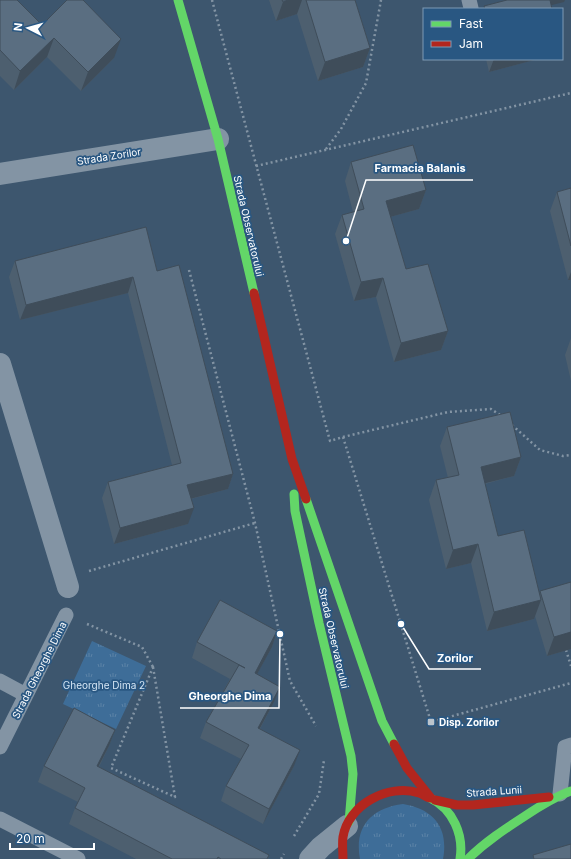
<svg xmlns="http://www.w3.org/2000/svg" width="571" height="859" viewBox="0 0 571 859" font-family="Inter,sans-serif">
  <defs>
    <pattern id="grass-tufts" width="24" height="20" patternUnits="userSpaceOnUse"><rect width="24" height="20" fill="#3e6d98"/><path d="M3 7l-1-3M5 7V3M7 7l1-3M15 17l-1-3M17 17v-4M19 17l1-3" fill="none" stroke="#5b83a7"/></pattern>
  </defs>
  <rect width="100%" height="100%" fill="#3d566e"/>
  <path fill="url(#grass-tufts)" d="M92 641 146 666 116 729 63 704Z
    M403 804C433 809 449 827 443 859H360C354 827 371 808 403 804Z"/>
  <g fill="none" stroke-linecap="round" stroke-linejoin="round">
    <path stroke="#8394a4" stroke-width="2.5" stroke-dasharray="2 3" stroke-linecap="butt" d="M212 0 330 441 343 437 448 412 491 409 500 415
      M326 149 341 129 366 83 381 0
      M256 166 571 93
      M189 270 255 523 290 681 316 726
      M512 425 540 450 563 456 571 455
      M343 437 431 722 571 683
      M89 571 255 523
      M87 624 142 647 153 667
      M566 650 571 666
      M153 667 175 797 111 768Z
      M294 836 319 794 324 760
      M281 859 284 854"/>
    <path stroke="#8394a4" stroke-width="15" d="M469 0 471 8
      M0 681 26 695
      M0 747 66 615
      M560 794 565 747 571 745
      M0 819 78 859"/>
    <path stroke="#8394a4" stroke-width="22" d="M0 174 218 139
      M0 364 68 587
      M310 859 321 847 347 826"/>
    <path stroke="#63d668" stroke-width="9" d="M178 0 218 139 254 293
      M294 494 295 511 319 623 351 756 353 774 349 822
      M306 499 382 721 394 744
      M430 798C453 809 464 835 460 859
      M468 859C485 842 505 829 525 816 540 806 554 797 571 791"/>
    <path stroke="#b3261e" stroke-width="9" d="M254 293 292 459 306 499
      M394 744 407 768 431 798
      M435 800 457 805H473L549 797
      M343 859C343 852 342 844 343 837 348 805 388 783 419 793 423 794 426 797 430 798"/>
  </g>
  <path fill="#4d5f6f" d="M0 0 42 25 114 58 81 91 47 57 14 90 0 76Z
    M269 0H355L370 48 363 67 318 81 297 14 276 21Z
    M486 59H538L489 72Z
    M351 162 426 190 419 209 390 217 406 269 448 331 441 350 394 362 376 297 354 301 335 234 342 215 353 212 345 181Z
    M571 188V280H568L550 211 557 192Z
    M15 261 157 271 233 474 228 489 191 499 188 524 114 544 102 498 108 482 172 465 128 293 20 320 9 277Z
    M571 338V381L565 355Z
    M447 427 521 457 514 476 485 484 498 536 539 594 540 591 571 649 547 656 535 616 534 619 487 631 471 563 446 569 429 500 436 480 448 478 440 446Z
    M277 631 272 647 257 674 274 702 260 729 294 766 263 824 221 801 226 786 241 759 200 738 206 722 230 679 192 658 197 642Z
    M115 730 109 746 99 767 269 855 268 859H136L69 824 75 808 78 802 38 782 44 766Z"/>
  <path fill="#3f4d5a" d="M288 0H302L297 14 276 21 283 2Z
    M543 0H565L564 2 540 8Z
    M54 38 47 57 14 90 20 71Z
    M121 39 114 58 81 91 88 72Z
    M370 48 363 67 318 81 325 62Z
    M494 59H538L489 72Z
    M426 190 419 209 379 220 386 201Z
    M571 272V280H568Z
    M133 277 128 293 20 320 26 305Z
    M383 278 376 297 354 301 361 282Z
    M448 331 441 350 394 362 401 343Z
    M521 457 514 476 474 486 481 467Z
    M233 474 228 489 182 501 187 485Z
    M194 508 188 524 114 544 120 528Z
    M478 544 471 563 446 569 453 550Z
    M541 600 534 619 487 631 494 612Z
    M277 631 272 647 249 689 255 673Z
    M571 632V649L547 656 554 637Z
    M280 687 274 702 252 743 258 728Z
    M115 730 109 746 91 781 97 766Z
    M300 750 294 766 263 824 269 809Z"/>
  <path fill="#5a6e81" stroke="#3f4d5a" d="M0 0H17L42 25 67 0H83L121 39 88 72 54 38 20 71 0 50Z
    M282 0H288L283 2Z
    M306 0H355L370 48 325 62Z
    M507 0H550L552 9H485L484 6Z
    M413 145 426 190 386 201 406 269 428 264 448 331 401 343 383 278 361 282 342 215 364 209 351 162Z
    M571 188V246L557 192Z
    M146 227 157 271 179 265 233 474 187 485 194 508 120 528 108 482 181 463 133 277 26 305 15 261Z
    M510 412 521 457 481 467 498 536 524 530 541 600 494 612 478 544 453 550 436 480 459 475 447 427Z
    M571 582V632L554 637 540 591Z
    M220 600 277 631 255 673 280 687 258 728 300 750 269 809 226 786 249 745 206 722 239 665 245 668 197 642Z
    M74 708 115 730 97 766 269 855 267 859H221L218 857 217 859H172L75 808 85 788 44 766Z
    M571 844V859H534L533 855Z"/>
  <rect fill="#bbc4cc" stroke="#295782" stroke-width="1.5" x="427" y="718" width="8" height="8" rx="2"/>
  <g text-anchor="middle" stroke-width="3.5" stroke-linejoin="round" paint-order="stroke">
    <g font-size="10" fill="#fff" stroke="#295782">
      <text transform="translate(109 156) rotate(-9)" y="4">Strada Zorilor</text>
      <text transform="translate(249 226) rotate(77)" y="4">Strada Observatorului</text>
      <text transform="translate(334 638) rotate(77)" y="4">Strada Observatorului</text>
      <text transform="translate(39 670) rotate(-63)" y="4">Strada Gheorghe Dima</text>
      <text transform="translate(494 791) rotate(-4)" y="4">Strada Lunii</text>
    </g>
    <g font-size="10" fill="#d5e6f5" stroke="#295782">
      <text x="104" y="689">Gheorghe Dima 2</text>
    </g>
    <g font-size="10" font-weight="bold" fill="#fff" stroke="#295782" text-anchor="start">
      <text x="439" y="726">Disp. Zorilor</text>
    </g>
  </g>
  <path fill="none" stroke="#fff" stroke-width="1.5" d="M346 241L366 180H473M401 624L429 669H481M280 634L279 708H180"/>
  <g fill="#fff" stroke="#295782" stroke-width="1.5">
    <circle cx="346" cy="241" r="4"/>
    <circle cx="401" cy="624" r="4"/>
    <circle cx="280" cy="634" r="4"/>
  </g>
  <g font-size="11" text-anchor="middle" font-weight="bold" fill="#fff" stroke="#295782" stroke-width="3.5" stroke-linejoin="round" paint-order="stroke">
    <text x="420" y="172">Farmacia Balanis</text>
    <text x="455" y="662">Zorilor</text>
    <text x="230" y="700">Gheorghe Dima</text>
  </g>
  <rect x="423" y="8" width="140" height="52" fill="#295782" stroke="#7f9ab4"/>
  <rect x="431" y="21" width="20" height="6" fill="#63d668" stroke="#7f9ab4"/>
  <text x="459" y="28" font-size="12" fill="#ffffff">Fast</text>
  <rect x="431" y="41" width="20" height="6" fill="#b3261e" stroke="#7f9ab4"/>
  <text x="459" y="48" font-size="12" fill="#ffffff">Jam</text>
  <g transform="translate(28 28) rotate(276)" stroke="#295782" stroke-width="3" paint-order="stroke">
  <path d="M0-3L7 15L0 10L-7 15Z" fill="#ffffff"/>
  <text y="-6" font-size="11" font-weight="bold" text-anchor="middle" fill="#ffffff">N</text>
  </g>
  <path d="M10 843v6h84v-6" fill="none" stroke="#ffffff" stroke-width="2"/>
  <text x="16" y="843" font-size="12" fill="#ffffff" stroke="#295782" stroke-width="3" paint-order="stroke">20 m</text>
</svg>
